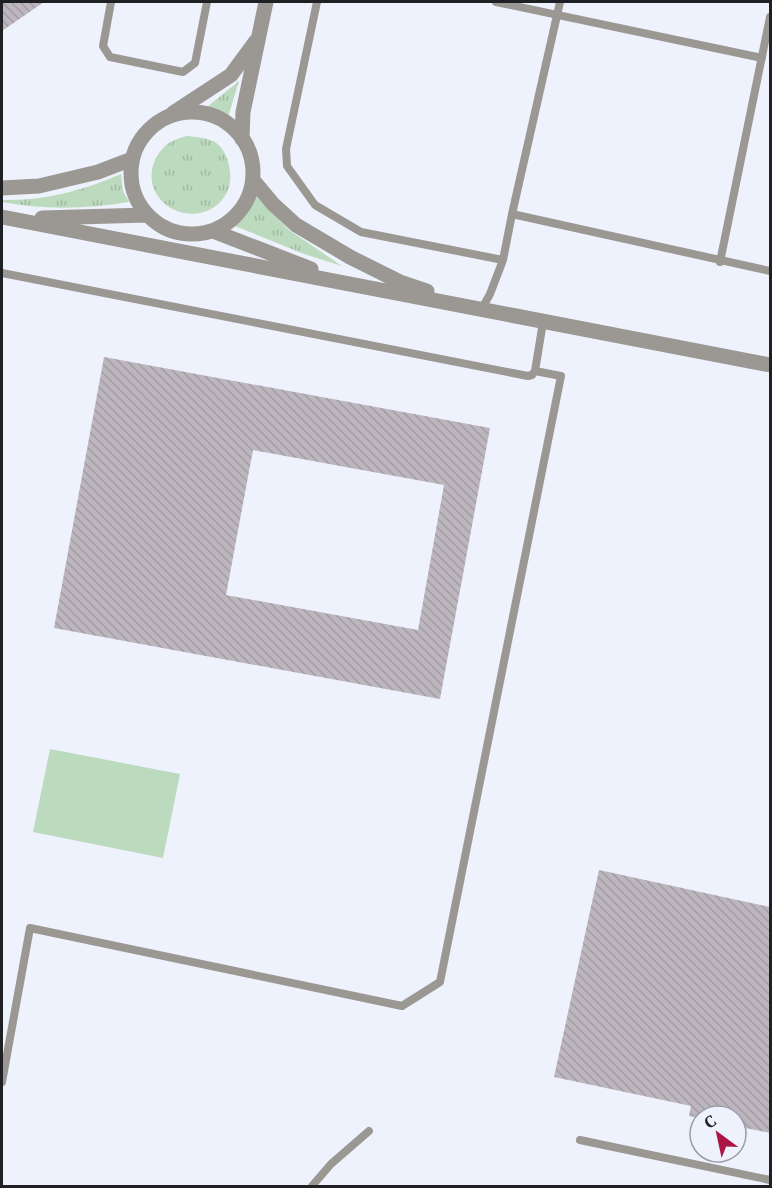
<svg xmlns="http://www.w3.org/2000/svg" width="772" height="1188" viewBox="0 0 772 1188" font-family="'PT Serif',serif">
  <defs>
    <pattern id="grass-tufts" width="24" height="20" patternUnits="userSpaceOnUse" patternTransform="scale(1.5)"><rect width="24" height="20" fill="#bcdabd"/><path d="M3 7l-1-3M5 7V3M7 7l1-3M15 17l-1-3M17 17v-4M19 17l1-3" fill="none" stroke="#a1bba2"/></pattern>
    <pattern id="building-back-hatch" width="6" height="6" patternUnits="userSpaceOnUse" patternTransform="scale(1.5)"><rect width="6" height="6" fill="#bdb6be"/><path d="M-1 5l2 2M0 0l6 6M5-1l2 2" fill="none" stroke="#a29ca3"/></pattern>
  </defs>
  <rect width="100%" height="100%" fill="#eef2fc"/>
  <path fill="url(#grass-tufts)" d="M239 81 228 117 207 107Z
    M186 136C195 137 204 137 213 141 228 148 234 175 228 190 217 217 182 221 163 202 145 185 149 158 169 143 173 140 180 138 186 136Z
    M121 174 123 191 129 202C86 209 44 210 2 202V200C45 201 82 191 121 174Z
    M255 195 289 230 342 266 304 254 235 226 251 206Z"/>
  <path fill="#bcdabd" d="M50 749 180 774 163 858 33 832Z"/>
  <path fill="url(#building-back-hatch)" fill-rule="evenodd" d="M2 2H44L2 31Z
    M104 357 490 428 440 699 54 628ZM253 450 444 485 418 630 226 595Z
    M599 870 770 907V1133L736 1126V1116H700V1118L689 1116 691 1106 554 1077Z"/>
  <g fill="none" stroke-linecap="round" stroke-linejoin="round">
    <path stroke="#9b9894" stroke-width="8" d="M111 2 103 46 110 57 183 72 195 63 207 2
      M317 2 286 149 287 166 315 205 361 232 503 260
      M496 2 762 58
      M512 214 770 271
      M720 262 770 17
      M2 273 528 376 532 375 535 371 543 322
      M481 310 490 294 503 260 512 214 560 2
      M2 1082 30 928 402 1006 440 982 561 376 535 371
      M580 1140 770 1180
      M312 1186 331 1164 369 1131"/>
    <path stroke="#9b9894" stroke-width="15" d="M131 173a61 61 0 1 1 122 0a61 61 0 1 1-122 0Z
      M173 113 231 75 256 41
      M242 139 243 112 266 2
      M253 180 273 204 296 225 350 257 400 282 427 291
      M2 188 39 186 98 172 132 159
      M2 217 770 365
      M42 218 147 215
      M213 231 311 269"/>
  </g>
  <rect width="772" height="1188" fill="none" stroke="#1f2024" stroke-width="6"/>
  <g transform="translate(718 1134) rotate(327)"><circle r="28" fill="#eef2fc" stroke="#9b9ea6" stroke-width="1.5"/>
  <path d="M0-4.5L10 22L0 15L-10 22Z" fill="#ab1644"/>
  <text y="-9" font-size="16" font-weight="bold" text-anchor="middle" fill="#1f2024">С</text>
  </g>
</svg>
